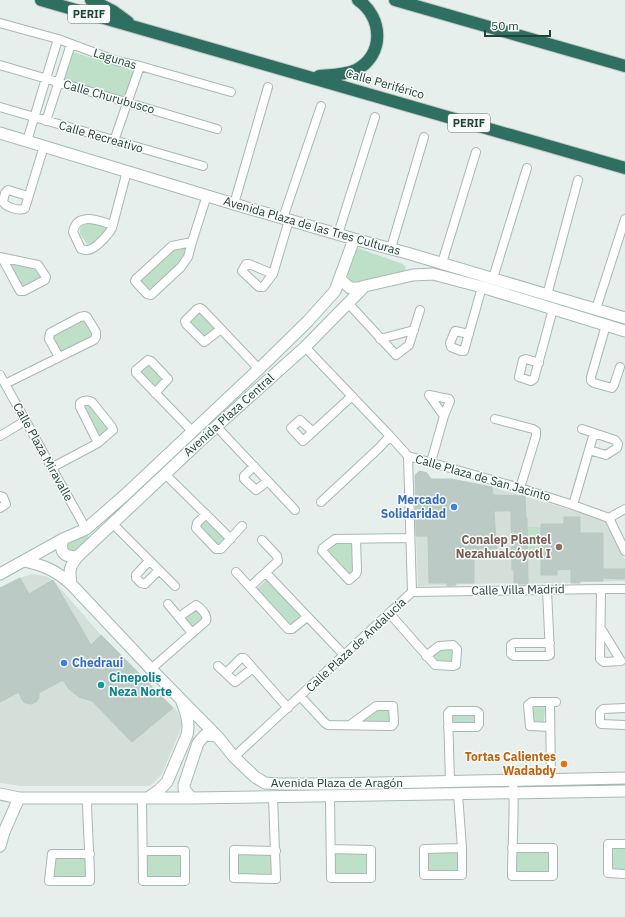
<svg xmlns="http://www.w3.org/2000/svg" width="625" height="917" viewBox="0 0 625 917" font-family="'IBM Plex Sans',sans-serif">
  <rect width="100%" height="100%" fill="#e6efeb"/>
  <path fill="#d4dfda" d="M492 487 605 520 625 560V581L514 584 503 583 418 586 416 536 496 533Z
    M32 574 46 576 53 580 101 635 177 711 180 718 182 725 180 731 162 774 150 786H21L0 783V588L20 578Z"/>
  <path fill="#bfe0c8" d="M73 52 134 71 126 99 64 81Z
    M86 222 106 226 107 231 91 244H87L80 234V229Z
    M185 248 187 250 184 260 152 291H149L141 282V279L173 251Z
    M358 248 403 264 406 267 405 270 402 272 353 282C341 274 351 259 355 250Z
    M11 262 37 268 42 276 41 279 24 288 10 265Z
    M199 311 216 329 205 339 188 321Z
    M84 318 94 336 60 353 51 335Z
    M148 362 165 380 155 389 138 371Z
    M87 405H90L110 429 101 437H98L84 409Z
    M206 519 225 538 217 546 198 527Z
    M528 527H541V559H529Z
    M86 533 89 537V539L75 553 67 552V541Z
    M336 542H353L355 570 350 575 329 551V548Z
    M268 578 303 615 291 626 256 590Z
    M196 607 206 619 193 629 184 617Z
    M439 649 454 650V663H437L431 656Z
    M533 706 543 707 545 708 544 722 543 724 533 723 531 708Z
    M391 708V723L362 724 360 721 376 709Z
    M476 713V724H453L451 722V715Z
    M610 848H625V870L610 869Z
    M426 851H460V873L426 872Z
    M515 851H550V873L515 872Z
    M334 853H369L368 875 334 874Z
    M238 854H273V876L238 875Z
    M147 855 181 856V877L146 876Z
    M54 857H87V879L52 878Z"/>
  <path fill="#bbcac4" stroke="#b8c9c2" d="M420 471 427 473 431 479H451L492 487 493 495 525 496 526 518H527L528 584H514V570H512L511 511H494L497 554H474V583H456V585L447 586V583H429L428 536H416L415 476 417 473Z
    M564 517H580V533H603V569H625V579L603 578V581H580V583H571V569L557 570V575H541V524H564Z
    M20 578 29 594 53 580 91 645 101 635 173 708 132 742 92 701 79 697 69 689 63 680 39 693V698L36 702 32 704 25 703 22 700 19 692 0 702V588Z"/>
  <g fill="none" stroke-linecap="round" stroke-linejoin="round">
    <defs>
      <path id="street" d="M0 23 58 39 117 61 140 66 231 92
        M0 65 217 129
        M0 107 203 166
        M46 121 71 44
        M27 141 58 39
        M114 141 140 66
        M28 196 8 190 5 193 3 202C6 207 18 211 24 209L25 208 44 146
        M234 204 268 87
        M283 218 321 106
        M113 225C99 221 77 211 73 232L81 249C84 250 87 251 91 249 97 247 109 234 112 228L127 171
        M338 234 375 117
        M192 242 172 246 136 279 135 281 147 294 151 295 181 267 188 257 192 242 207 195
        M391 248 424 137
        M0 257 38 265 46 277 45 280 24 291H20L2 258
        M442 263 476 152
        M273 274 249 264H246L242 271 259 287H263L273 274 289 220
        M493 278 527 168
        M547 295 578 180
        M348 303 396 355 409 345 420 310
        M596 309 625 219
        M606 325 591 377V381L594 383 612 388 614 385 620 367
        M221 329 204 342 186 324 185 321 197 309 200 308 202 309 259 369
        M469 334 455 331 450 343 451 347 461 351H464L482 287
        M380 339 414 330
        M305 347 390 436 408 456 520 488 573 505 609 518
        M539 363 526 359 523 360 519 377 531 381 534 379 553 309
        M0 375 86 529
        M5 384 94 340 96 337V332L87 317 85 316 80 317 50 333 49 339 59 357
        M155 393 168 379 151 361 148 360 136 370V373L193 432
        M429 395 449 399 450 401 444 416 431 462
        M429 395 444 416
        M495 419 533 429 536 431V436L520 488
        M216 426 295 510
        M582 429 615 440 618 444 617 448 606 455 589 450
        M313 432 300 420 291 428 303 441 352 396
        M0 436 25 421
        M254 466 244 476V479L256 490 268 481
        M51 468 98 443 113 430 112 427 92 402C88 400 84 400 80 403V407L98 443
        M165 474 231 539
        M0 496 3 497 6 504 0 508
        M321 502 379 448 390 436
        M573 505 594 433
        M206 514 197 523 196 528 216 549H221L242 526
        M609 518 625 551
        M609 518 625 509
        M113 524 175 586
        M356 539 357 571 356 574 349 580 322 551 323 548 335 539 410 538
        M149 561 136 575V578L141 583 145 584 159 570
        M236 572 288 629H292L307 617
        M266 573 344 655
        M250 587 278 561 277 556 262 540
        M601 589 600 659 604 662 621 661
        M547 590 550 655 547 656H514L511 654V645L514 643H550
        M412 592 601 589H625
        M168 604 192 633
        M390 614 435 665 453 666 456 665 457 649 453 645 439 646 426 656
        M602 630 621 661
        M218 666 235 682 253 668
        M151 669 206 621C208 615 201 608 196 605L179 617
        M226 673 241 658H244L288 708
        M301 697 325 723 328 725 391 726H392L394 723 393 706H376L350 725
        M550 702 551 781
        M625 708 603 709 600 712V722L601 724 625 725
        M448 727H477L479 724V713L476 711H450L448 713 450 782
        M550 727 530 726 528 705 532 702H556
        M234 757 412 592 408 456
        M458 794 462 848V875H424V849L462 848
        M330 796 331 878H371V850L331 849
        M87 797C87 825 90 853 90 881H49L52 854H90
        M273 797 276 879 234 878V850L276 851
        M142 798 143 881H185V851H143
        M625 844H608V873L625 874
        M512 848H553V876H512C512 844 515 812 513 781"/>
      <path id="secondary" d="M0 133 234 204 354 239 407 253 625 318
        M340 279 350 288H359L365 286
        M63 539C59 552 64 558 78 556
        M25 561C45 566 55 570 71 584L151 669 217 736 234 757 255 777 265 783 279 784H330L625 778
        M0 574 63 539 86 529 126 494 259 369 308 321 335 291 354 239
        M71 584C69 570 69 567 78 556L198 443 305 347 365 286 413 275 433 274 482 287 625 331
        M0 794 19 798H191L625 791
        M148 798 159 790 167 782 187 735C190 723 186 713 182 702
        M191 798 184 789V785L198 743 205 735 217 736
        M0 846 4 832 19 798"/>
      <path id="highway" d="M41 0 625 168
        M91 0 113 11 128 22
        M395 0 625 66
        M319 76C331 75 345 75 356 70 385 55 383 17 358 0"/>
    </defs>
    <use href="#street" stroke="#a8b8b2" stroke-width="10"/>
    <use href="#secondary" stroke="#a4bbb3" stroke-width="13"/>
    <use href="#highway" stroke="#c2cac8" stroke-width="14"/>
    <use href="#street" stroke="#fff" stroke-width="8"/>
    <use href="#secondary" stroke="#fff" stroke-width="11"/>
    <use href="#highway" stroke="#2f6f62" stroke-width="12"/>
  </g>
  <g fill="#3f7fe0" stroke="#f7fbf9" stroke-width="1.5">
    <circle cx="454" cy="507" r="4"/>
    <circle cx="64" cy="663" r="4"/>
  </g>
  <circle fill="#8d6e63" stroke="#f7fbf9" stroke-width="1.5" cx="559" cy="547" r="4"/>
  <circle fill="#0f9aa8" stroke="#f7fbf9" stroke-width="1.5" cx="101" cy="685" r="4"/>
  <circle fill="#e8710a" stroke="#f7fbf9" stroke-width="1.5" cx="564" cy="764" r="4"/>
  <g text-anchor="middle" stroke-width="3" stroke-linejoin="round" paint-order="stroke">
    <g fill="#f7fbf9" stroke="#637a73" stroke-width="1">
      <rect x="68" y="5" width="42" height="18" rx="3"/>
      <rect x="448" y="114" width="42" height="18" rx="3"/>
    </g>
    <g font-size="11" font-weight="bold" fill="#24423a">
      <text x="89" y="18">PERIF</text>
      <text x="469" y="127">PERIF</text>
    </g>
    <g font-size="12" fill="#24423a" stroke="#f7fbf9">
      <text transform="translate(115 59) rotate(17)" y="4">Lagunas</text>
      <text transform="translate(385 84) rotate(16)" y="4">Calle Periférico</text>
      <text transform="translate(109 97) rotate(16)" y="4">Calle Churubusco</text>
      <text transform="translate(101 137) rotate(16)" y="4">Calle Recreativo</text>
      <text transform="translate(312 226) rotate(16)" y="4">Avenida Plaza de las Tres Culturas</text>
      <text transform="translate(229 415) rotate(-42)" y="4">Avenida Plaza Central</text>
      <text transform="translate(43 452) rotate(61)" y="4">Calle Plaza Miravalle</text>
      <text transform="translate(483 478) rotate(16)" y="4">Calle Plaza de San Jacinto</text>
      <text transform="translate(518 590) rotate(-1)" y="4">Calle Villa Madrid</text>
      <text transform="translate(356 645) rotate(-43)" y="4">Calle Plaza de Andalucía</text>
      <text x="337" y="787">Avenida Plaza de Aragón</text>
    </g>
    <g font-size="12" font-weight="bold" fill="#366cbe" stroke="#f7fbf9" text-anchor="end">
      <text x="446" y="504">Mercado<tspan x="446" dy="14">Solidaridad</tspan></text>
      <text x="72" y="667" text-anchor="start">Chedraui</text>
    </g>
    <g font-size="12" font-weight="bold" fill="#785e54" stroke="#f7fbf9" text-anchor="end">
      <text x="551" y="544">Conalep Plantel<tspan x="551" dy="14">Nezahualcóyotl I</tspan></text>
    </g>
    <g font-size="12" font-weight="bold" fill="#0d838f" stroke="#f7fbf9" text-anchor="start">
      <text x="109" y="682">Cinepolis<tspan x="109" dy="14">Neza Norte</tspan></text>
    </g>
    <g font-size="12" font-weight="bold" fill="#c56008" stroke="#f7fbf9" text-anchor="end">
      <text x="556" y="761">Tortas Calientes<tspan x="556" dy="14">Wadabdy</tspan></text>
    </g>
  </g>
  <path d="M485 30v6h65v-6" fill="none" stroke="#24423a" stroke-width="2"/>
  <text x="491" y="30" font-size="12" fill="#24423a" stroke="#f7fbf9" stroke-width="3" paint-order="stroke">50 m</text>
</svg>
